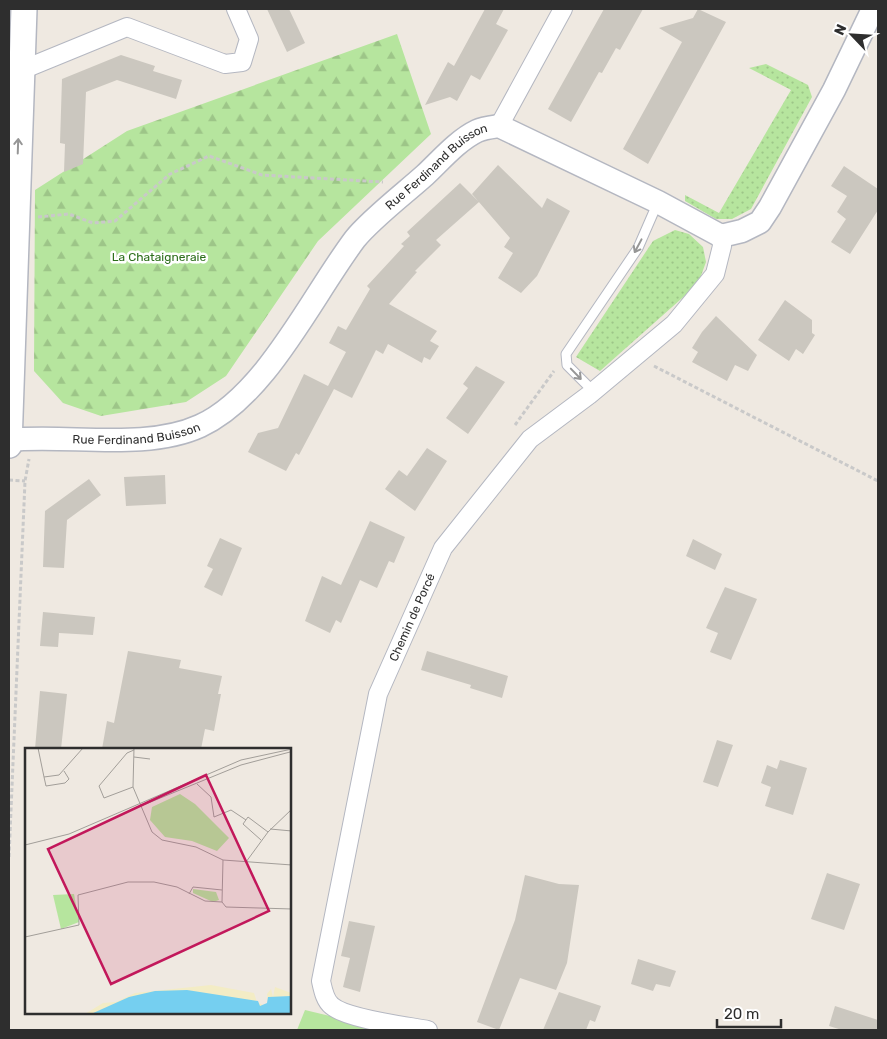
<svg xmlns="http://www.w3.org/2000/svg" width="887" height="1039" viewBox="0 0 887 1039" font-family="Rubik,sans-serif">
  <defs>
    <pattern id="grass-dots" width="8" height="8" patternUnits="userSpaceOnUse" patternTransform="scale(1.25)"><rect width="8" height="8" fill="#b6e59e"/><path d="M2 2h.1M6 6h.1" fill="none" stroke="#9dc588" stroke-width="1.8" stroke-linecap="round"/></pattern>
    <pattern id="forest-firs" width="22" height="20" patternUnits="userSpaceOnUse" patternTransform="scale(1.25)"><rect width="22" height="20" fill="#b6e59e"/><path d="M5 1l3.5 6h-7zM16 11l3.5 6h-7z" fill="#9dc588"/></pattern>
  </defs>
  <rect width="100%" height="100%" fill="#efe9e1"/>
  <path fill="url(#grass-dots)" d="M766 64 808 85 812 97 751 209 732 219H716L685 201V195L719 213 791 90 749 68Z
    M675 230 689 234 703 247 706 262 698 284 600 371 576 357 653 241Z"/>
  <path fill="url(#forest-firs)" d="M397 34 431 134 318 241 226 376 186 402 101 416 63 403 34 371 35 190 127 131Z"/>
  <path fill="#b6e59e" d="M305 1010 388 1030H297Z"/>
  <path fill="#cbc7bf" d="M267 9H289L305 43 287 52Z
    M485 9H504L496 24 508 30 480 80 471 75 457 101 450 97 425 105 448 62 454 66Z
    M604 9H643L620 50 616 48 602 73 599 72 571 122 548 109Z
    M698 9 726 22 648 164 623 149 682 42 659 28 693 18Z
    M121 55 155 66 153 71 182 80 176 99 117 80 86 92 83 164 64 172 65 144 60 143 62 79Z
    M498 165 542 208 547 198 570 211 537 276 521 293 498 278 513 253 504 247 510 238 472 194Z
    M844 166 878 189V210L850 254 831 242 846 219 837 212 847 196 831 186Z
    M460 183 479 202 436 240 441 245 415 271 417 272 389 304 437 331 430 341 439 346 430 360 424 357 422 363 388 344 383 354 376 350 352 398 334 389 299 455 296 453 286 471 248 452 258 433 278 428 304 374 332 388 328 386 346 352 329 343 338 326 346 330 370 289 367 286 404 246 401 244 410 236 407 232Z
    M785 300 812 320V333L815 335 803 354 796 349 789 361 758 340Z
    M716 316 757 355 748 371 735 365 727 381 692 362 698 352 692 348 702 332Z
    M476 366 505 382 468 434 446 418 468 388 463 384Z
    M427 448 447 461 415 511 385 489 399 470 407 476Z
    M165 475 166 504 126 506 124 477Z
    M89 479 101 495 67 520 64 568 43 567 45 511Z
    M370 521 405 537 394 563 389 561 377 588 360 580 341 623 336 620 330 633 305 621 322 576 341 585Z
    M220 538 242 548 222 596 204 587 213 569 207 566Z
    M693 539 722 554 715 570 686 556Z
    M725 587 757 599 731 660 710 652 718 633 706 628Z
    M43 612 95 617 93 635 59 633 58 647 40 646Z
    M128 651 181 660 179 668 222 676 218 694H221L214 731 205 729 201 749H102L107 721 114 723Z
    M427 651 508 676 502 698 470 688 471 685 421 670Z
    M40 691 67 694 61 749H35Z
    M717 740 733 745 718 787 703 782Z
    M780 760 807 768 793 815 765 806 771 787 761 783 767 765 777 769Z
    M827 873 860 884 844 930 811 919Z
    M525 875 559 884 579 885 567 963 556 990 520 978 499 1030 477 1022 515 920Z
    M349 921 375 926 360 992 343 987 350 958 341 956Z
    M638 959 676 971 670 987 656 984 653 991 631 984Z
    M559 992 601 1006 595 1022 590 1020 586 1030H543Z
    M835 1006 878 1020V1030H842L829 1026Z"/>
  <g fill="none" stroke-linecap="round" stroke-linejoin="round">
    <defs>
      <path id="service" d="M593 391 567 365 566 354 638 248 658 202"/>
      <g id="minor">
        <path d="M22 70 127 27 225 64 242 62 249 39 236 9"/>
        <path d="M499 126 563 9"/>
        <path id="s1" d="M428 1030C407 1026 347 1019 332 1006 325 1001 323 990 321 981L378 694 443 548 530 439 589 395 674 324 715 274 722 246 721 236"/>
      </g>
      <g id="tertiary">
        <path id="s2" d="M9 440C68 434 145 451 200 426 266 396 312 296 355 239 371 219 405 193 425 175 440 161 458 140 477 131 483 128 492 127 499 126L658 202 721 236 742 231 760 222 770 207 834 90 873 9"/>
      </g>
      <path id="secondary" d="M9 445 24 9"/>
    </defs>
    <use href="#service" stroke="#b4b7c1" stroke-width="11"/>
    <use href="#minor" stroke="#b4b7c1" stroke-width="20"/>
    <use href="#tertiary" stroke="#b4b7c1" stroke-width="25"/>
    <use href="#secondary" stroke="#b4b7c1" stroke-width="28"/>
    <path stroke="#c9c9c9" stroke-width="3" stroke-dasharray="4 2.5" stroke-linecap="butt" d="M38 217 69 214 93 223 115 221 170 174 209 156 262 175 383 182
      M654 366 878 481
      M515 425 554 371
      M9 480 25 481
      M9 857 25 481 29 459"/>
    <use href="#service" stroke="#fff" stroke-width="9"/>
    <use href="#minor" stroke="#fff" stroke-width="18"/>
    <use href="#tertiary" stroke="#fff" stroke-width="22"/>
    <use href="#secondary" stroke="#fff" stroke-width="25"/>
  </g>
  <defs><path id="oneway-shaft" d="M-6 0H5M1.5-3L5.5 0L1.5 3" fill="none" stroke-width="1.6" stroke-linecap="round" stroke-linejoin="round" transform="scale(1.25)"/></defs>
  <g stroke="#969696">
    <use href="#oneway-shaft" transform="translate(18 146) rotate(-88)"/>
    <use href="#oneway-shaft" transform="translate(638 246) rotate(118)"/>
    <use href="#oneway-shaft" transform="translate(576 374) rotate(46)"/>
  </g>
  <g text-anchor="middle" stroke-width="5" stroke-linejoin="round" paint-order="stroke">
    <g font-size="12" fill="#2e2e2e" stroke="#fff">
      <text dy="4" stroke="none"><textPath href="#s2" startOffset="548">Rue Ferdinand Buisson</textPath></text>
      <text dy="4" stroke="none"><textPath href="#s2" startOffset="128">Rue Ferdinand Buisson</textPath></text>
      <text dy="4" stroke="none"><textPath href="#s1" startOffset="504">Chemin de Porcé</textPath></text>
    </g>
    <g font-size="12" fill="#2c6e1b" stroke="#fff">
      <text x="159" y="261">La Chataigneraie</text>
    </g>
  </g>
  <g transform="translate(25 748)">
    <rect width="266" height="266" fill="#efe9e1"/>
    <path d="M168 141 191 144 194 152 188 154 168 145Z" fill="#b6e59e"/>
    <path d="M155 46 170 56 204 90 192 103 167 93 140 89 125 72 127 59Z" fill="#b6e59e"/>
    <path d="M186 237 229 245 232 254 240 258 243 256 242 246 246 241 248 249 250 239 266 245V260L258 247 257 252 248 260 60 266 78 255 91 254 110 245Z" fill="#f3ecc5"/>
    <path d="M49 146 54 174 36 181 28 147Z" fill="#b6e59e"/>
    <path d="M162 242 233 253 235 258 242 255 243 249 266 248V266H66L104 249 130 243Z" fill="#75cff0"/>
    <path fill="none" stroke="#a29e99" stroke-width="1" d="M13 0 19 29 34 27 58 0M109 0 108 39 127 84 137 92 171 99 198 112M109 9 125 11M19 29 21 38 40 35 44 31 39 23M172 36 186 49 189 69 206 62 221 72M108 39 79 50 74 38 102 5 109 2M106 62 216 17 265 4M245 81 267 83M236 92 218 76 223 69 243 84M0 97 44 86 216 12 267 1M198 112 197 154 201 159 267 161M198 112 267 117M221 114 243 84 267 61M164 146 168 139 197 142M0 189 54 177 53 147 103 134H129L152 139 180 153 197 154"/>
    <path fill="#c2185b" fill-opacity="0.15" stroke="#c2185b" stroke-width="2.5" d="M181 27 244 163 86 236 23 101Z"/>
    <rect width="266" height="266" fill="none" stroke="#2e2e2e" stroke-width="2.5"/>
  </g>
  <rect width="887" height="1039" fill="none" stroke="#2e2e2e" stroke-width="20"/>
  <g transform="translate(852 35) rotate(295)" stroke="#ffffff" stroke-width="4" paint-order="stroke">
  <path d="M0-4L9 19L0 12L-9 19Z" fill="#2e2e2e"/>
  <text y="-8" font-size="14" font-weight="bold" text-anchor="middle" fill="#2e2e2e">N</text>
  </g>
  <path d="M717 1019v8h64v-8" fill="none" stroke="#2e2e2e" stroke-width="2.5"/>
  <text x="724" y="1019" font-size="15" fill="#2e2e2e" stroke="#ffffff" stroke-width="4" paint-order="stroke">20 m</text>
</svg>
